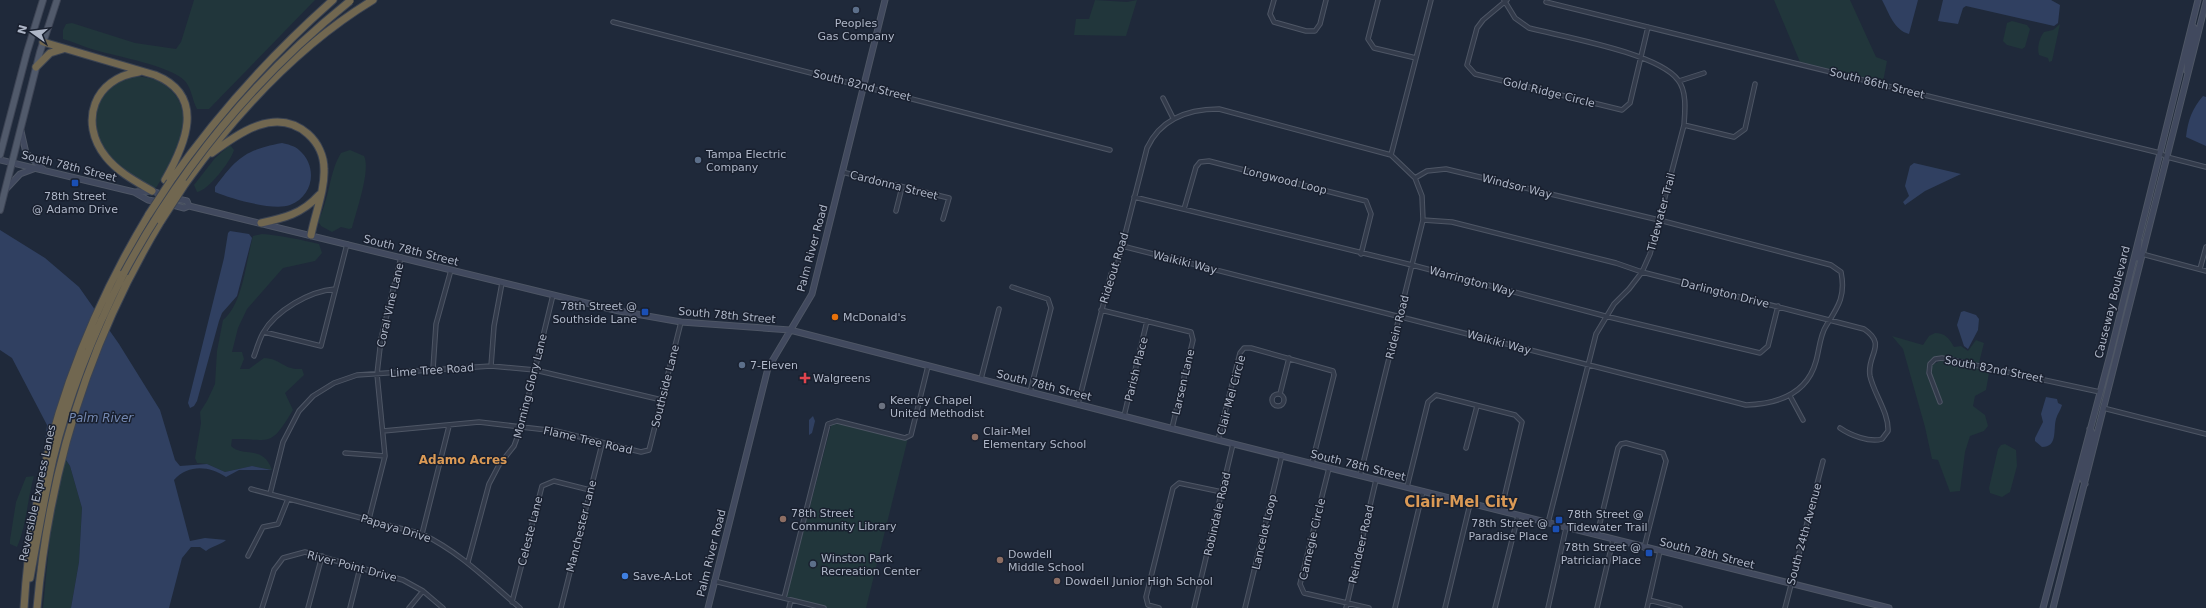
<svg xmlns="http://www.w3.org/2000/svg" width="2206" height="608" viewBox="0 0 2206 608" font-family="'DejaVu Sans',sans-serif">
  <rect width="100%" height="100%" fill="#1f293a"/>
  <path fill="#21363b" d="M194 0H315L209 109H197C192 100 192 89 185 81 169 65 118 57 95 50 84 47 74 42 63 39V30L66 24 72 23 135 43 176 49 181 42Z
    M1095 0 1127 2 1137 0 1126 36 1074 35 1076 19H1089Z
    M1774 0H1850L1876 57 1887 61 1883 82 1800 62Z
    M2012 21 2027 25 2030 29 2025 47 2022 49 2007 45 2003 41 2007 23Z
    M2060 24 2052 61 2049 62 2048 58 2039 55C2037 49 2039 38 2044 32L2053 30Z
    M131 77C144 76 156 78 166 86 202 113 173 160 156 188 137 183 104 159 98 140 88 112 103 85 131 77Z
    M230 145 234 150C231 161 208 191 197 192L194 185 215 158Z
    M350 150 364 156C371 170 356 212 352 228L349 229 341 227 332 232 321 226 318 221C330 198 329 172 341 153Z
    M262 234C278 235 303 240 319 244L322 253 315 261 283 268 247 309 238 328 232 352H242L244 359 240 369H249L264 358C283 359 282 370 302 369L304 375 285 393 293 410C270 448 272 439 232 439L231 446C243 458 263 444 272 470L252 466 225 472 207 464 197 463 195 458 201 423 200 412 207 401 215 384 217 351 223 320C243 304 246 261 253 236Z
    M1935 333C1945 333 1949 338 1954 347L1961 346 1968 351 1976 340 1984 343 1979 363C1963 360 1941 350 1928 362L1926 373 1939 405 1943 403 1931 373 1932 365 1942 360 1999 372 1998 374 1989 373 1986 390 1975 396 1973 406 1985 415 1988 426 1984 431 1970 436 1965 452 1960 491 1950 492 1938 460 1932 459 1925 427 1903 349 1892 336 1923 345 1929 336Z
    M832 422 908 438 866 608H824L786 598Z
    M2005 444 2016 450 2017 466 2010 492 2002 497 1990 493 1989 488 1998 449 2001 445Z
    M66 460 70 466 82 508 79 562 71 608H43L51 526 61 469Z
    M34 476C27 500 27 524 17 547L10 544V540L16 502 26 477Z"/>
  <path fill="#304061" d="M1882 0H1918L1909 34C1894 30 1889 13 1882 0Z
    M1943 0H2051L2060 5 2058 23 2054 26 1966 6 1963 8 1958 24 1938 21Z
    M2203 96 2206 97V146L2186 137C2188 120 2192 109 2203 96Z
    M282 143C287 144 295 146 299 150 318 166 314 196 290 205 273 211 232 199 215 192V187C237 158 245 150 282 143Z
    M1914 163 1961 174 1925 191 1905 205 1903 202 1909 196 1905 186 1910 166Z
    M0 230 45 258 79 287 119 344 160 410 175 460 180 466 207 464 225 472 252 466 272 470H239L226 477C209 466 189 464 174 480L190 541 205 538 226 540C222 544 212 546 206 551L200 547H191L182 558 169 608H71L79 562 82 508 70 466 66 460 56 463 49 454 45 443 47 425 12 358 0 350Z
    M230 231 249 234 252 238 237 296 222 313 219 321 197 401 194 406 190 408 188 403 224 258 228 233Z
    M1964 311 1976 315 1979 319 1978 330 1968 349 1964 346 1957 325 1961 312Z
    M2046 397 2057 399 2058 403 2062 405C2061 410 2057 414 2056 419 2053 430 2058 447 2042 447L2035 441V438L2043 422 2041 414Z
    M813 416 815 421 812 433 809 435V420Z"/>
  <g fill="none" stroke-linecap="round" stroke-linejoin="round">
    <defs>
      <path id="street" d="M1274 0 1270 14 1274 22 1306 31H1315L1320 24 1326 0
        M1378 0 1368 39 1374 48 1416 58
        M1504 0 1515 18 1529 28C1564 37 1658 53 1678 80 1687 91 1685 111 1684 125L1650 254 1642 272 1629 289 1614 304 1596 334 1548 523
        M1507 0 1483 20 1477 28 1467 65 1475 74 1622 110 1630 103 1648 27
        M1546 2 2160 153 2167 157 2206 167
        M613 22 1110 150
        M1679 81 1704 73
        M1163 98 1173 118
        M1684 125 1734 137 1745 129 1755 84
        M1391 155 1431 0
        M842 172 949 198 943 219
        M1134 197 1412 265 1605 316 1760 353 1768 346 1778 306
        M1184 209 1196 167 1200 162 1209 161 1366 201 1371 214 1361 254
        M896 211 902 187
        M1423 220 1452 222 1616 263 1642 272 1864 329C1888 345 1866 355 1870 376 1874 394 1889 413 1888 431L1882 439C1870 443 1850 435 1840 428
        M1122 246 1746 405C1776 404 1807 395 1816 361 1819 351 1820 335 1826 326 1838 307 1846 296 1841 272L1831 265 1659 220 1446 169 1427 171 1415 178
        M2142 254 2206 271
        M2200 269 2206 247
        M1012 287 1048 299 1051 308 1030 392
        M1101 310 1191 332 1193 340 1172 428
        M264 332 321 346 347 244
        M254 356C257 348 259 340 263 333 276 310 310 291 335 289
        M491 366 494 326 502 283
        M433 369 436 324 451 270
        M981 379 999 309
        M1272 400a6 6 0 1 1 12 0a6 6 0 1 1-12 0Z
        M1280 394 1289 358
        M1790 396 1803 420
        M1940 402 1929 373 1930 364 1935 359 1942 358 2100 392
        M1078 404 1111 274 1118 262 1147 148C1161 118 1188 109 1219 109L1391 155 1415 178 1422 196 1423 220 1360 476
        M2103 408 2206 434
        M1124 416 1147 321
        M383 431 479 422 556 431 641 452 649 450 681 322
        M1218 440 1240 353 1244 348H1251L1333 371 1334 375 1312 463
        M1466 448 1477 406
        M345 453 385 456
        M1329 468 1300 584 1304 593 1369 608
        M1407 487 1428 402 1436 395 1515 415 1522 422 1501 511
        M251 489 422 534C460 552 488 581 520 608
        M270 494 283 442 299 411 313 396 334 383 357 375 491 366 535 370 662 400
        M369 519 385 456 377 374 381 339 401 257
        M422 534 449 426
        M1597 535 1618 448 1621 444 1626 443 1663 453 1666 461 1644 548
        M248 556 263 527 278 524 288 499
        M468 562 489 484 499 465 514 446 521 427 553 295
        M714 581 824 608
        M784 598 828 424 837 421 905 438 911 435 928 366
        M1649 600 1680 608
        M512 602 542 486 554 481 590 490
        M262 608 274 570 283 558 305 552 403 580 423 591 443 608
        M308 608 322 556
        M350 608 360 568
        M409 608 423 591
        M561 608 602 444
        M789 608 791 600
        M1159 608 1148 605 1146 597 1173 488 1179 483 1222 492
        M1194 608 1233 444
        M1245 608 1282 455
        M1346 608 1376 480
        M1395 608 1423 491
        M1445 608 1470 504
        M1495 608 1518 516
        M1548 608 1566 528
        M1597 608 1613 540
        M1647 608 1660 551
        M1785 608 1823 461"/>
      <path id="secondary" d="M2187 71 2188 57 2195 29 2192 25
        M21 131 26 153 43 169
        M0 160 134 192 148 200 159 202
        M6 189 20 174 36 168
        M134 192 152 191 164 195
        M173 198 187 201 189 206
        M169 204 184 208 189 206 619 311 681 322 790 330 1166 427 1889 608
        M2137 258 2139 241
        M2085 484 2082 478 2093 434 2090 429
        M708 608 768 368 812 294 885 0
        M2043 608 2110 355 2198 0
        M2053 608 2206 2"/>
      <path id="primary" d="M0 155 27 52 43 0
        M0 210 40 52 57 0"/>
      <path id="highway" d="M43 42 155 75C207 96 185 145 165 180
        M36 67 50 53 63 49
        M139 72C94 78 78 122 106 157 118 172 135 181 152 191
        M212 153C239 133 276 106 308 134 318 143 324 156 324 169 325 190 315 214 311 235
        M170 182C217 115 272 54 333 0
        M185 184C236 113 297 46 373 0
        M261 223C284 218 302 214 319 195
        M30 578C37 539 44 499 53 459 69 394 94 332 124 273
        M24 608C32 468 76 335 149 214
        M37 608C49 470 89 340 161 221"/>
    </defs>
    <use href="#street" stroke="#4e5665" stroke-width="5.5"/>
    <use href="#secondary" stroke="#4e5665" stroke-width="7"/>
    <use href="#primary" stroke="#3d4454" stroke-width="8"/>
    <use href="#highway" stroke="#3b4352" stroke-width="9"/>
    <use href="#street" stroke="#333b4b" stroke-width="3.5"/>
    <use href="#secondary" stroke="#41495e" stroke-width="5"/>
    <use href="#primary" stroke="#515a6b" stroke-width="6"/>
    <use href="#highway" stroke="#716750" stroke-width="7"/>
    <defs>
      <path id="highway-bridge" d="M149 214 170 182
        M161 221 185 184
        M124 273C181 167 256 76 350 1"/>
    </defs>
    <use href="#highway-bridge" stroke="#3b4352" stroke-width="9" stroke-linecap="butt"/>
    <use href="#highway-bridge" stroke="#716750" stroke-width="7"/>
  </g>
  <g fill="#5c6f8a" stroke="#19202f" stroke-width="1.5">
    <circle cx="856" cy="10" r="4"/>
    <circle cx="698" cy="160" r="4"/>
    <circle cx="742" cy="365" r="4"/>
    <circle cx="813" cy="564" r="4"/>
  </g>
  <g fill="#1a4fb4" stroke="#19202f" stroke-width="1.5">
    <rect x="71" y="179" width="8" height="8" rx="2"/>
    <rect x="641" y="308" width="8" height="8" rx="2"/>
    <rect x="1555" y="516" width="8" height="8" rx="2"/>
    <rect x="1552" y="525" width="8" height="8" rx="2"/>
    <rect x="1645" y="549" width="8" height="8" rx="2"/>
  </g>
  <circle fill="#e8710a" stroke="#19202f" stroke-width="1.5" cx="835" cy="317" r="4"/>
  <path fill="#e0444e" stroke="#19202f" stroke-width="1.5" d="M803 372h4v4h4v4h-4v4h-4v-4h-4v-4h4z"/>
  <circle fill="#6b7280" stroke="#19202f" stroke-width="1.5" cx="882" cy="406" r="4"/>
  <g fill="#8d6e63" stroke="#19202f" stroke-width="1.5">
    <circle cx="975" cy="437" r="4"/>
    <circle cx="783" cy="519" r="4"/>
    <circle cx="1000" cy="560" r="4"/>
    <circle cx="1057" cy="581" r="4"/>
  </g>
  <circle fill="#3f7fe0" stroke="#19202f" stroke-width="1.5" cx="625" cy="576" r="4"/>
  <g text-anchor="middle" stroke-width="3" stroke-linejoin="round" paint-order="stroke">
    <g font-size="11" fill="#aeb6c7" stroke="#19202f" text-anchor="start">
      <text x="856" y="27" text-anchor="middle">Peoples<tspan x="856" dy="13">Gas Company</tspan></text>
      <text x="706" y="158">Tampa Electric<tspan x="706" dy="13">Company</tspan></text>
      <text x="75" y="200" text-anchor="middle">78th Street<tspan x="75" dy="13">@ Adamo Drive</tspan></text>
      <text x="637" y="310" text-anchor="end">78th Street @<tspan x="637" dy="13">Southside Lane</tspan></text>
      <text x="843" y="321">McDonald's</text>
      <text x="750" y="369">7-Eleven</text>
      <text x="813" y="382">Walgreens</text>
      <text x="890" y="404">Keeney Chapel<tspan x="890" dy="13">United Methodist</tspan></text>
      <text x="983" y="435">Clair-Mel<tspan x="983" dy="13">Elementary School</tspan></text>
      <text x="791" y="517">78th Street<tspan x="791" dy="13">Community Library</tspan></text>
      <text x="1567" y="518">78th Street @<tspan x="1567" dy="13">Tidewater Trail</tspan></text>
      <text x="1548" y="527" text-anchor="end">78th Street @<tspan x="1548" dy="13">Paradise Place</tspan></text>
      <text x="1641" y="551" text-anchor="end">78th Street @<tspan x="1641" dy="13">Patrician Place</tspan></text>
      <text x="1008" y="558">Dowdell<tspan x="1008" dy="13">Middle School</tspan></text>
      <text x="821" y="562">Winston Park<tspan x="821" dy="13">Recreation Center</tspan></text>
      <text x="633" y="580">Save-A-Lot</text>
      <text x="1065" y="585">Dowdell Junior High School</text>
    </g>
    <g font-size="11" fill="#aeb6c7" stroke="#19202f">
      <text transform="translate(1877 83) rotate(14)" y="4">South 86th Street</text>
      <text transform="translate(862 85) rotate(14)" y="4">South 82nd Street</text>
      <text transform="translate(1549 92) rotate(14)" y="4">Gold Ridge Circle</text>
      <text transform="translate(69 166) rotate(14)" y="4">South 78th Street</text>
      <text transform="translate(1285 180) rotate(14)" y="4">Longwood Loop</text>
      <text transform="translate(894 185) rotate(14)" y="4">Cardonna Street</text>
      <text transform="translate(1517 186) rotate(14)" y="4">Windsor Way</text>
      <text transform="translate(1661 212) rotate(-75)" y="4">Tidewater Trail</text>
      <text transform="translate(812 248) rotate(-75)" y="4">Palm River Road</text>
      <text transform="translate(411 250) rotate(14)" y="4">South 78th Street</text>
      <text transform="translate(1185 262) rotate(14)" y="4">Waikiki Way</text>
      <text transform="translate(1114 268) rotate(-73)" y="4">Rideout Road</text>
      <text transform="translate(1472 281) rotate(15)" y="4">Warrington Way</text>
      <text transform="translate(1725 293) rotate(14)" y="4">Darlington Drive</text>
      <text transform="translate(2112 302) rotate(-76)" y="4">Causeway Boulevard</text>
      <text transform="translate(390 305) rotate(-77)" y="4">Coral Vine Lane</text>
      <text transform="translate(727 315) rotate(5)" y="4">South 78th Street</text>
      <text transform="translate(1397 327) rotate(-76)" y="4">Ridein Road</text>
      <text transform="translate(1499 342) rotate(15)" y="4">Waikiki Way</text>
      <text transform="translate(1136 369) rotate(-76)" y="4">Parish Place</text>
      <text transform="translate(1994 369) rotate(11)" y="4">South 82nd Street</text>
      <text transform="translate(432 370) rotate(-4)" y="4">Lime Tree Road</text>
      <text transform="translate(1183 382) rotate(-77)" y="4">Larsen Lane</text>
      <text transform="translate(1044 385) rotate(14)" y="4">South 78th Street</text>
      <text transform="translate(530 386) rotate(-76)" y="4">Morning Glory Lane</text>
      <text transform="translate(665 386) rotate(-76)" y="4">Southside Lane</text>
      <text transform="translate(1231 395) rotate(-75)" y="4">Clair Mel Circle</text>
      <text transform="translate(588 440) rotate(13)" y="4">Flame Tree Road</text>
      <text transform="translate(1358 465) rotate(14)" y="4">South 78th Street</text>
      <text transform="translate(37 493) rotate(-78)" y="4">Reversible Express Lanes</text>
      <text transform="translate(1217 514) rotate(-77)" y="4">Robindale Road</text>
      <text transform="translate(581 526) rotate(-76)" y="4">Manchester Lane</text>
      <text transform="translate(396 528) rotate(17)" y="4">Papaya Drive</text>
      <text transform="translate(530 531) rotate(-76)" y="4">Celeste Lane</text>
      <text transform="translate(1264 532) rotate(-77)" y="4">Lancelot Loop</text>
      <text transform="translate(1804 534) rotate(-75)" y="4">South 24th Avenue</text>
      <text transform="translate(1312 539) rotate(-77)" y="4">Carnegie Circle</text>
      <text transform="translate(1361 544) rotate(-77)" y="4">Reindeer Road</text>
      <text transform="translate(711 553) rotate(-76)" y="4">Palm River Road</text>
      <text transform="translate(1707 553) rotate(14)" y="4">South 78th Street</text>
      <text transform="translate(352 566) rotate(15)" y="4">River Point Drive</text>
    </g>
    <g font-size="12" font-style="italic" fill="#7489b2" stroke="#19202f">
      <text x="101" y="422">Palm River</text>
    </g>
    <g font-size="12" font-weight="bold" fill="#db9a55" stroke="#19202f">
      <text x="463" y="464">Adamo Acres</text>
    </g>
    <g font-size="15" font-weight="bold" fill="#db9a55" stroke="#19202f">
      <text x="1461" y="507">Clair-Mel City</text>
    </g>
  </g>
  <g transform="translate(32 32) rotate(284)" stroke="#19202f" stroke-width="3" paint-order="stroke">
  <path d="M0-3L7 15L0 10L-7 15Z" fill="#aeb6c7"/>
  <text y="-6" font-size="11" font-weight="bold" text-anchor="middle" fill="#aeb6c7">N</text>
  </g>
</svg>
